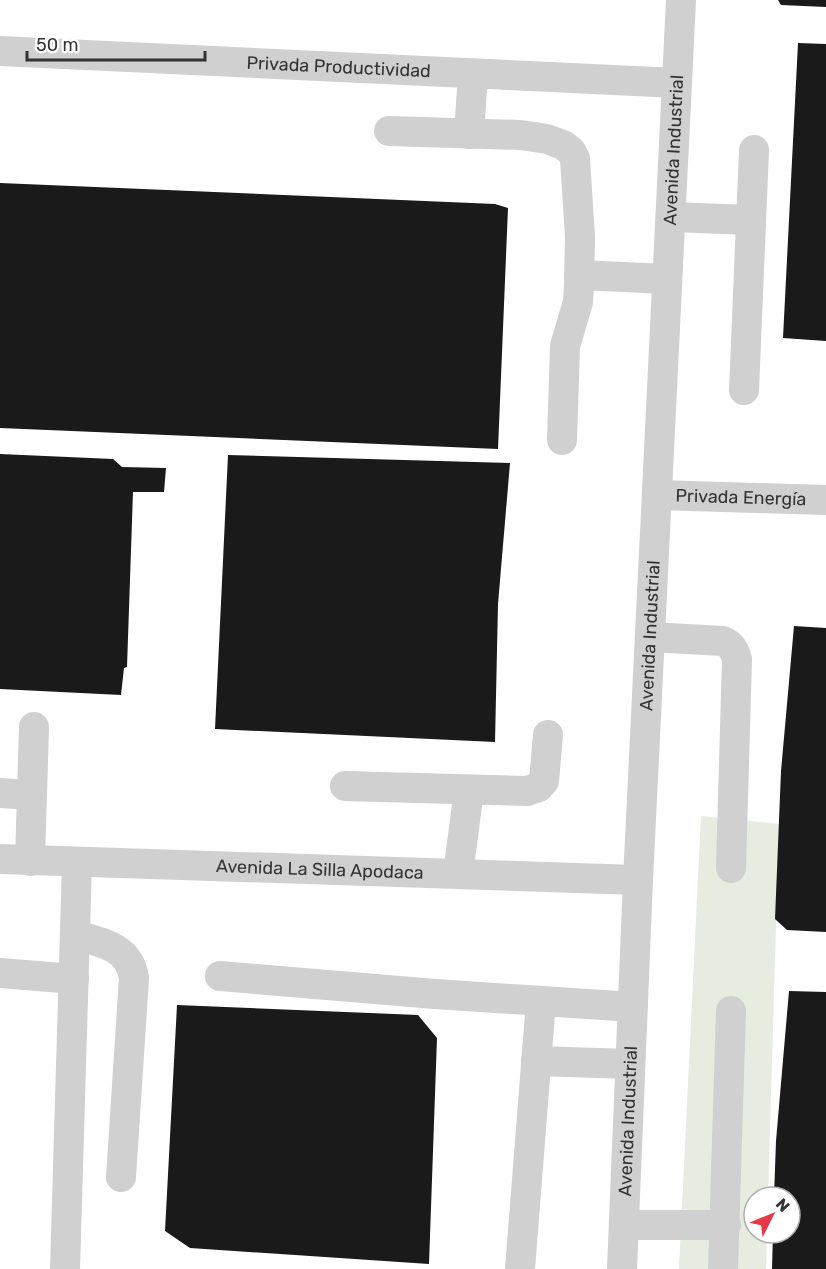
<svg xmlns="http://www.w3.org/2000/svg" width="826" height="1269" viewBox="0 0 826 1269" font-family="Rubik,sans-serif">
  <rect width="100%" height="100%" fill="#fff"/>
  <path fill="#e6ecdf" d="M701 816 779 824 768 1197H754V1233H767L766 1269H679Z"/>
  <path fill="#1a1a1a" d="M778 0H826V7L781 5Z
    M798 43 826 44V341L783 338Z
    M0 183 495 204 508 208 498 449 0 428Z
    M0 454 113 459 122 467 166 468 164 492H133L127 667 124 668 121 695 0 689Z
    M228 455 510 463 498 604 495 742 215 729Z
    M794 626 826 628V932L787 930 775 919 781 771Z
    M789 991 826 992V1269H772L773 1233H790V1197H774L776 1141Z
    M177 1005 418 1015 437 1038 429 1264 190 1248 165 1231Z"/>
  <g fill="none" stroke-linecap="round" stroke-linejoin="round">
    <g stroke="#d0d0d0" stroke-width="30">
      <path id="s1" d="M0 51 677 83"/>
      <path d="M389 131 521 135 547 139 563 145 571 151 575 159 580 237 579 286 578 302 565 346 562 440"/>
      <path d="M469 134 473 74"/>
      <path d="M671 217 751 220"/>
      <path d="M579 275 667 279"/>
      <path d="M744 390 754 150"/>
      <path id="s2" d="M657 495 826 500"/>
      <path d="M650 637 723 641C732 645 734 650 737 659L731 868"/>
      <path d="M345 786 527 791 539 787 544 781 548 735"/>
      <path d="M0 793 32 795"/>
      <path id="s3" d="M0 859 638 880"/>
      <path d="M30 861 34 727"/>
      <path d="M458 874 469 790"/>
      <path d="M75 935C101 942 130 947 134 978L121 1177"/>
      <path d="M0 973 74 979"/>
      <path d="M220 976 435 994 633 1007"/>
      <path d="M536 1061 630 1064"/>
      <path d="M624 1225H726"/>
      <path d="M65 1269 77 863"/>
      <path d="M520 1269 541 1001"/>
      <path id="s4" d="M622 1269 638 880 681 0"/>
      <path d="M723 1269 731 1011"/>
    </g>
  </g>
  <g text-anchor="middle" stroke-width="6" stroke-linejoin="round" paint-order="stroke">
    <g font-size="18" fill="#333" stroke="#fff">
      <text dy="6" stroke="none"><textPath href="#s1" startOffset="339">Privada Productividad</textPath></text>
      <text dy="6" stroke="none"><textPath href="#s4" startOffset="1120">Avenida Industrial</textPath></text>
      <text dy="6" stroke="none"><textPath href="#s2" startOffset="84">Privada Energía</textPath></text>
      <text dy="6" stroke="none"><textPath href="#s4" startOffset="634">Avenida Industrial</textPath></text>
      <text dy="6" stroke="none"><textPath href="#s3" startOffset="320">Avenida La Silla Apodaca</textPath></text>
      <text dy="6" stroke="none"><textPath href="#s4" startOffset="148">Avenida Industrial</textPath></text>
    </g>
  </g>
  <g transform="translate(772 1215) rotate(47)"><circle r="28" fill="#ffffff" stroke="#adadad" stroke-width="1.5"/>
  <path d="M0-4.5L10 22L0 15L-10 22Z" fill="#e63946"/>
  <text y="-9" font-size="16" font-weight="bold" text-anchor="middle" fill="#333333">N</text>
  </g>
  <path d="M27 51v9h178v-9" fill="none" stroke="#333333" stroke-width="3"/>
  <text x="36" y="51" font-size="18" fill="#333333" stroke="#ffffff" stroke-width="4.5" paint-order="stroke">50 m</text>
</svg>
